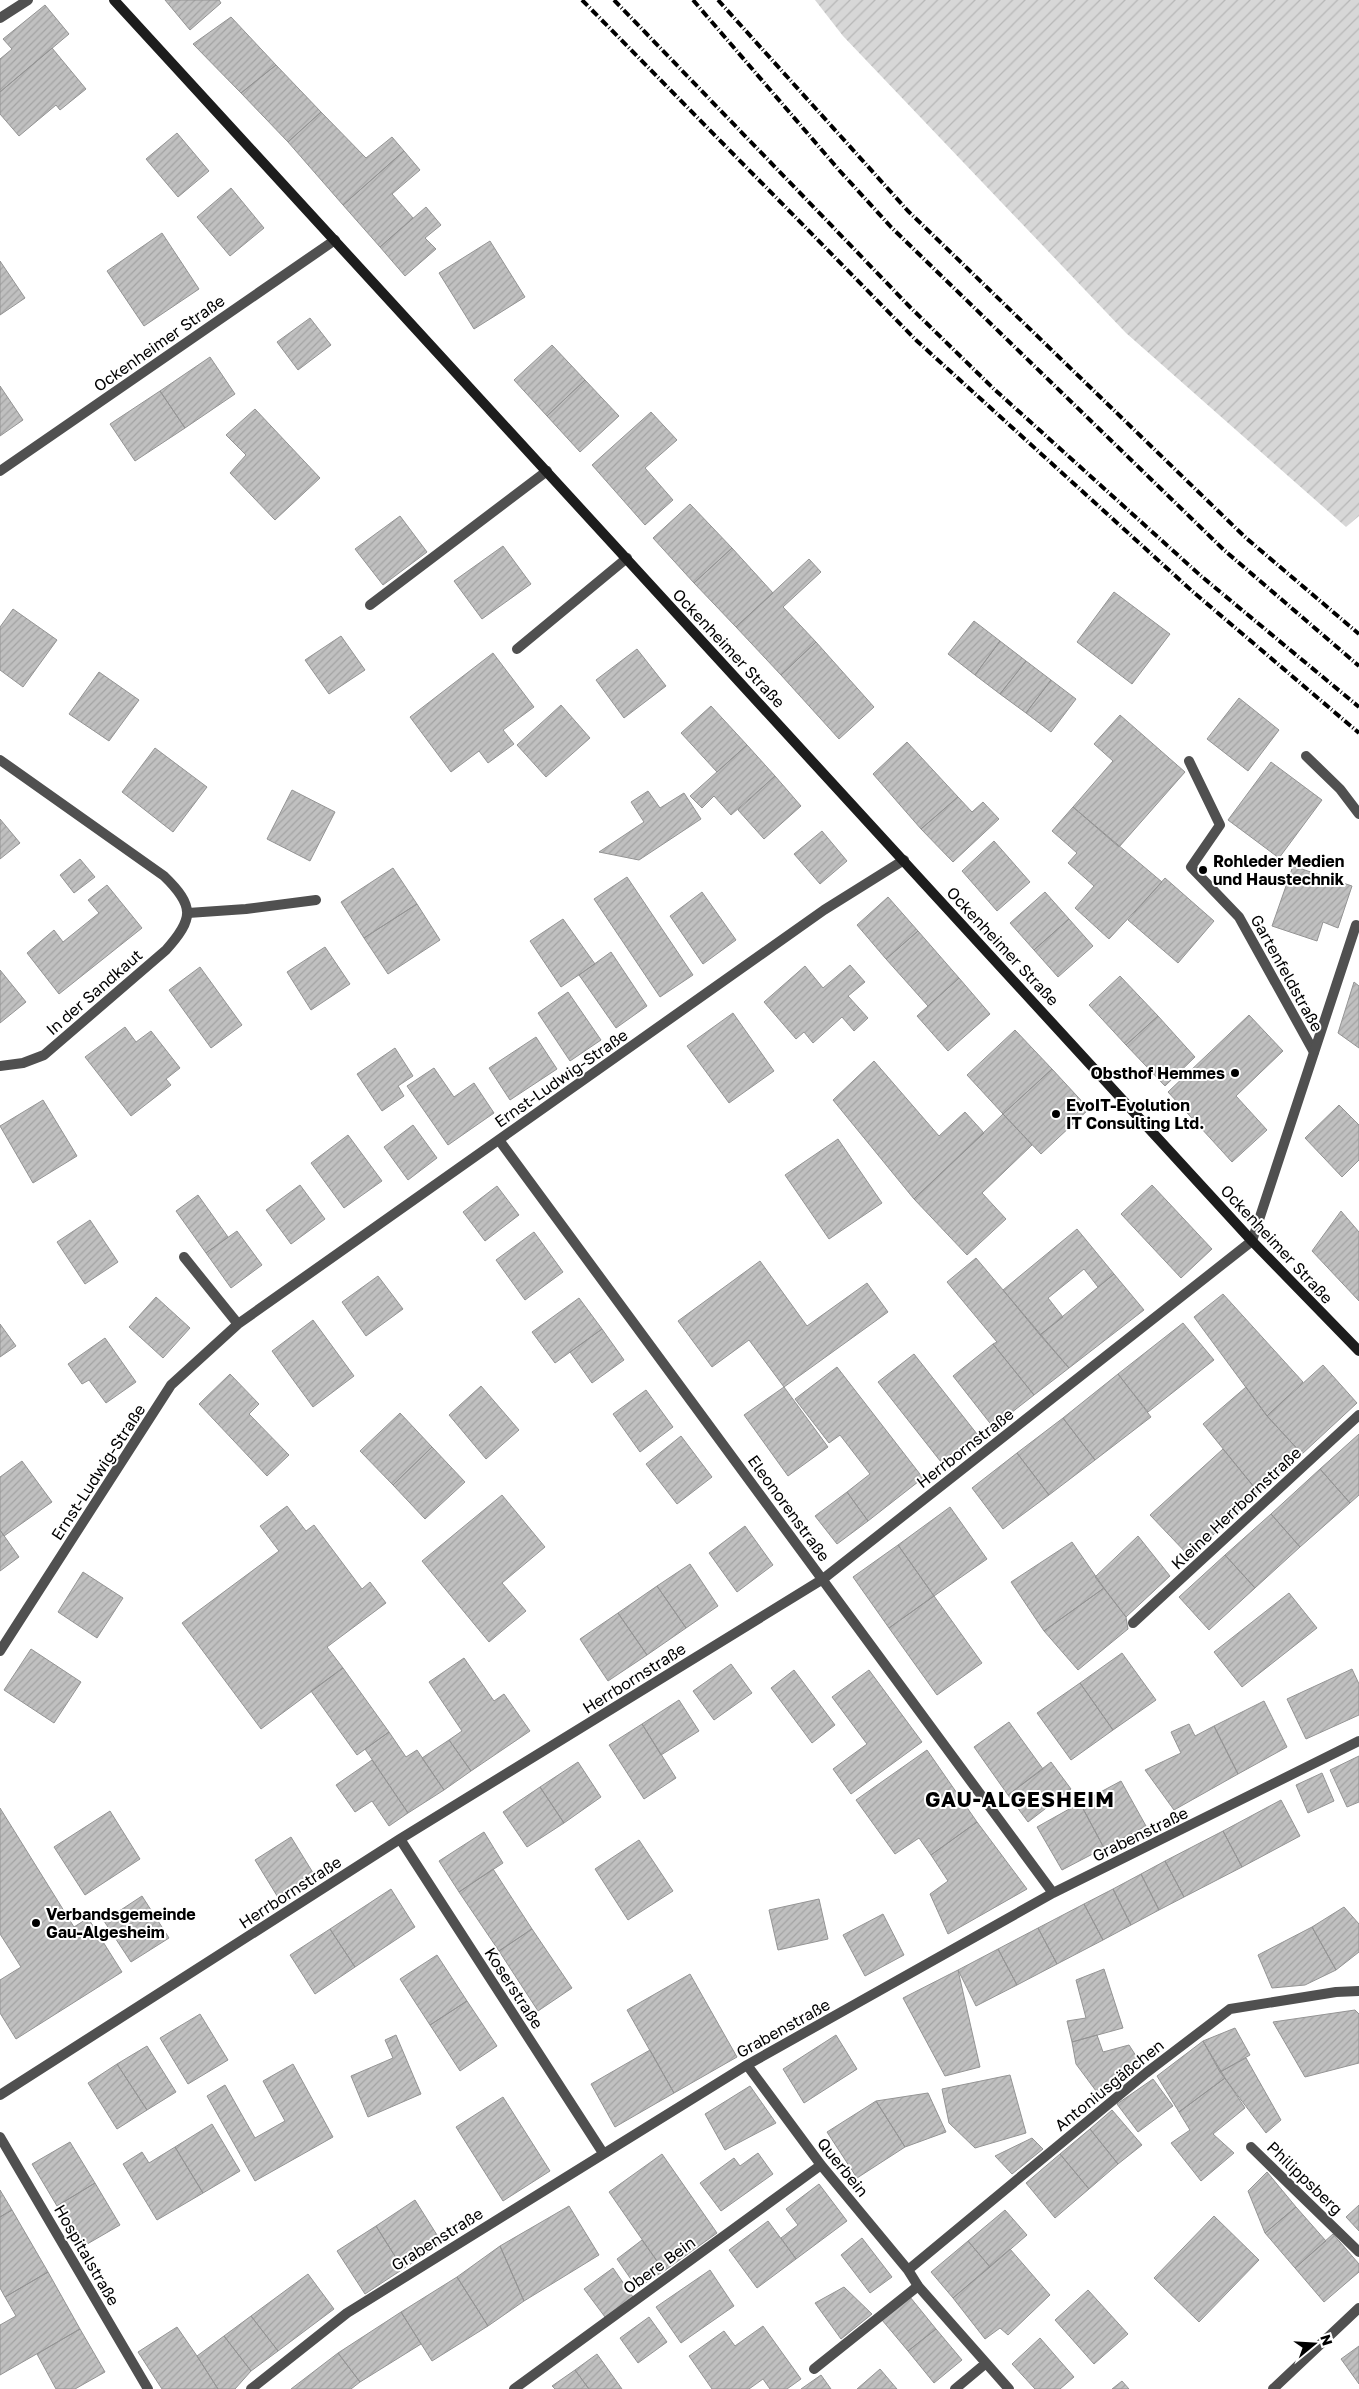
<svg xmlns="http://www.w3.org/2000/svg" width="1359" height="2389" viewBox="0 0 1359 2389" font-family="'Golos Text',sans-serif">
  <defs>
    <pattern id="garden-furrows" width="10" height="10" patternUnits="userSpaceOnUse" patternTransform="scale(1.25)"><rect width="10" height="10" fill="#d7d7d7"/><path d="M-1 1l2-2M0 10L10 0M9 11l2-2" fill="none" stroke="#b7b7b7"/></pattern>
    <pattern id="building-hatch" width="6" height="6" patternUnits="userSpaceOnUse" patternTransform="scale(1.25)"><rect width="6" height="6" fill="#c0c0c0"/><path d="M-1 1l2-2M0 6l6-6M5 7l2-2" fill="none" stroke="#a3a3a3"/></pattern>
  </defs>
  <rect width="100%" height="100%" fill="#fff"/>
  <path fill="url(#garden-furrows)" d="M815 0H1359V516L1346 527 1126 333 843 36Z"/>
  <path fill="url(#building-hatch)" stroke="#949494" d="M165 0H219L221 3 190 30Z
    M45 5 69 34 0 92V59L12 49 3 39Z
    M231 17 276 65 241 93 193 44Z
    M52 48 86 89 60 110 56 105 19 136 0 114V92Z
    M276 65 321 112 288 142 241 93Z
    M321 112 366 158 392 137 404 151 343 205 288 142Z
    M177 133 209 171 178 197 146 159Z
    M404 151 420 170 392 194 413 218 380 247 343 205Z
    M231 188 264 228 230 256 197 217Z
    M426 207 441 225 425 238 436 249 405 276 380 247Z
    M162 233 199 289 144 326 107 271Z
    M490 241 525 297 474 329 439 273Z
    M0 261 25 298 0 315Z
    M310 318 331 345 298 370 277 342Z
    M552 345 585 380 547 416 514 380Z
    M210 357 235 394 185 428 160 391Z
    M585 380 619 416 580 452 547 416Z
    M0 386 23 420 0 436Z
    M160 391 185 428 135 461 110 424Z
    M255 409 320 478 275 520 230 473 246 455 226 435Z
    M651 412 677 440 645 468 673 500 645 525 592 465Z
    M690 504 732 548 694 583 653 538Z
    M400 516 427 552 383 585 355 549Z
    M503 546 531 584 482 619 454 581Z
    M732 548 773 593 736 627 694 583Z
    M809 559 821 572 783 607 816 642 781 675 736 627Z
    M1114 592 1170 634 1132 684 1077 642Z
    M13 609 57 640 23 687 0 670V627Z
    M974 621 1000 641 975 675 948 654Z
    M341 636 365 670 329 694 305 660Z
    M1000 641 1026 661 1000 694 975 675Z
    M816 642 874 707 839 739 781 675Z
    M637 649 666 686 624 718 596 680Z
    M493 653 534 707 503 730 514 744 488 763 479 751 451 772 410 717Z
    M1026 661 1051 680 1026 713 1000 694Z
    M99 672 139 700 109 741 69 714Z
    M1051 680 1076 699 1051 732 1026 713Z
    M1239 698 1279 730 1248 771 1207 739Z
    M561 705 590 738 546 777 517 745Z
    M711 706 747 745 717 772 681 733Z
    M1120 715 1185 772 1119 847 1073 807 1113 761 1094 744Z
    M907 742 958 797 921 829 873 774Z
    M747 745 775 776 731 815 714 796 702 808 690 796Z
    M155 748 207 787 173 832 122 792Z
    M1271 762 1322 800 1279 858 1228 820Z
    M775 776 801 806 764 839 738 810Z
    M292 790 335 812 310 861 267 839Z
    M648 791 660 808 684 793 701 819 639 860 599 852 644 822 631 802Z
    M958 797 972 812 983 802 999 819 953 862 921 829Z
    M1073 807 1162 882 1109 939 1075 908 1094 886 1068 863 1077 853 1052 831Z
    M0 819 20 843 0 859Z
    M822 831 847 861 820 884 794 854Z
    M994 841 1030 882 997 911 962 871Z
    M80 859 95 877 74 893 60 875Z
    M1293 866 1352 886 1338 928 1323 922 1317 941 1272 926Z
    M393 868 417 904 364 938 341 902Z
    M627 877 693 975 660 997 594 899Z
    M1165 878 1214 921 1178 963 1128 920Z
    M107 885 142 928 59 994 27 953 54 930 63 942 99 913 88 900Z
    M702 892 736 940 703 964 670 916Z
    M1045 892 1069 919 1034 950 1010 923Z
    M888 897 918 931 886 959 857 925Z
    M417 904 440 940 388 974 364 938Z
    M563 919 595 964 561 987 530 941Z
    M1069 919 1093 946 1058 977 1034 950Z
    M918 931 959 978 928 1006 886 959Z
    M325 947 350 984 311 1010 287 972Z
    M611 952 647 1006 616 1028 579 975Z
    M850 965 865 982 848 996 868 1018 854 1031 842 1017 813 1043 804 1032 796 1039 764 1002 805 966 823 988Z
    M200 967 242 1025 211 1048 169 990Z
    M0 970 26 1002 0 1023Z
    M1120 976 1158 1016 1126 1045 1089 1005Z
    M959 978 990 1014 948 1051 917 1016Z
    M1354 982 1359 986V1048L1338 1033Z
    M568 992 601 1040 570 1061 538 1013Z
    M733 1013 774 1071 729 1103 687 1046Z
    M1249 1015 1283 1051 1236 1096 1267 1130 1232 1162 1168 1092Z
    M1158 1016 1195 1057 1165 1086 1126 1045Z
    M125 1027 136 1042 151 1031 180 1068 166 1079 171 1085 131 1116 85 1057Z
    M1015 1030 1052 1069 1003 1114 967 1075Z
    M536 1037 557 1069 510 1100 489 1068Z
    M395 1048 413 1076 398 1086 404 1096 382 1111 357 1074Z
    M874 1061 939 1136 965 1112 984 1133 914 1199 833 1100Z
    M434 1068 454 1097 474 1083 494 1113 448 1145 407 1086Z
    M1052 1069 1089 1109 1041 1154 1003 1114Z
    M43 1100 77 1156 33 1183 0 1126Z
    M1339 1105 1359 1125V1160L1342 1177 1305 1138Z
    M1003 1114 1032 1145 982 1193 1006 1219 967 1255 914 1199Z
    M413 1125 437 1158 408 1180 384 1147Z
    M348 1135 382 1181 344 1208 311 1163Z
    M838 1139 882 1203 829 1239 785 1175Z
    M300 1185 325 1219 291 1244 266 1210Z
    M1152 1185 1212 1249 1181 1278 1121 1214Z
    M497 1186 519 1215 485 1241 463 1212Z
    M198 1195 228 1237 206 1253 176 1211Z
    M1341 1211 1359 1232V1301L1312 1251Z
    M90 1220 118 1262 85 1284 57 1242Z
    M1077 1229 1114 1274 1098 1287 1084 1269 1048 1298 1063 1317 1040 1335 1003 1290Z
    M237 1231 262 1265 231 1288 206 1253Z
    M534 1232 563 1272 525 1300 496 1260Z
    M976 1258 1069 1368 1034 1395 993 1344 997 1342 947 1282Z
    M760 1261 807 1326 867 1283 888 1312 784 1387 749 1340 712 1367 678 1321Z
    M1114 1274 1144 1310 1069 1368 1040 1335Z
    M378 1276 403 1309 366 1336 342 1302Z
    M1223 1294 1303 1382 1267 1416 1194 1317Z
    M156 1297 190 1328 163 1358 129 1327Z
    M579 1298 602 1329 555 1363 532 1332Z
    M313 1320 354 1376 313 1407 272 1351Z
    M1183 1323 1214 1360 1148 1412 1118 1374Z
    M0 1324 16 1346 0 1357Z
    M602 1329 624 1360 592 1383 570 1352Z
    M105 1338 136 1382 106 1403 89 1380 82 1384 68 1364Z
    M993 1344 1034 1395 993 1427 953 1376Z
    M914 1354 977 1434 941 1462 878 1382Z
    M1323 1365 1357 1403 1302 1454 1267 1416Z
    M837 1367 923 1478 868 1521 847 1492 870 1474 840 1435 829 1443 795 1399Z
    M230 1374 259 1404 249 1414 289 1455 267 1476 199 1404Z
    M1118 1374 1151 1417 1095 1460 1063 1418Z
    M481 1386 519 1430 486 1459 449 1415Z
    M784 1387 828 1447 788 1476 744 1415Z
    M1246 1387 1267 1416 1302 1454 1258 1492 1203 1424Z
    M646 1390 673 1427 640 1452 613 1414Z
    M400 1413 432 1447 393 1485 360 1451Z
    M1063 1418 1095 1460 1049 1495 1017 1453Z
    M1359 1434V1495L1350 1503 1320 1469Z
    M681 1436 712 1477 677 1504 646 1464Z
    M432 1447 465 1482 425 1519 393 1485Z
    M1223 1449 1258 1492 1190 1557 1150 1515Z
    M1017 1453 1049 1495 1003 1529 972 1488Z
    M22 1461 52 1502 4 1536 0 1530V1477Z
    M1320 1469 1350 1503 1300 1547 1271 1514Z
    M847 1492 868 1521 837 1544 815 1516Z
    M502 1495 545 1547 502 1583 526 1611 489 1642 422 1561Z
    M287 1506 306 1531 314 1525 362 1589 370 1582 386 1603 327 1647 343 1668 261 1729 182 1623 279 1551 260 1526Z
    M950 1507 987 1559 934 1596 898 1545Z
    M1271 1514 1300 1547 1255 1588 1225 1555Z
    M745 1526 773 1565 737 1592 709 1553Z
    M0 1530 19 1557 0 1571Z
    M1138 1536 1170 1576 1126 1617 1095 1577Z
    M1072 1542 1104 1588 1044 1631 1011 1582Z
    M898 1545 934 1596 889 1628 853 1577Z
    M1225 1555 1255 1588 1209 1630 1179 1597Z
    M690 1564 718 1606 686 1628 657 1586Z
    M83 1572 123 1598 97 1638 58 1612Z
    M657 1586 686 1628 647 1655 618 1613Z
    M1104 1588 1126 1617 1128 1629 1078 1670 1044 1631Z
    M1289 1593 1317 1628 1242 1687 1214 1652Z
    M934 1596 982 1663 937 1695 889 1628Z
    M618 1613 647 1655 608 1681 580 1639Z
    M31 1649 81 1682 54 1723 4 1690Z
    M1122 1653 1156 1700 1113 1730 1080 1683Z
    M464 1658 494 1701 504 1694 530 1731 471 1771 449 1740 462 1731 429 1682Z
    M731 1664 752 1693 714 1720 693 1691Z
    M343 1668 389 1732 357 1755 311 1691Z
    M1352 1669 1359 1684V1715L1306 1739 1287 1699Z
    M794 1670 835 1725 812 1743 771 1688Z
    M869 1670 922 1742 851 1794 833 1769 867 1744 832 1697Z
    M1080 1683 1113 1730 1071 1760 1037 1713Z
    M679 1700 699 1731 661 1755 642 1724Z
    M1264 1701 1287 1747 1238 1774 1214 1726Z
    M1009 1722 1043 1769 1008 1795 974 1747Z
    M642 1724 676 1778 644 1799 609 1745Z
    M1189 1724 1195 1736 1214 1726 1238 1774 1174 1810 1145 1770 1181 1753 1171 1732Z
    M389 1732 406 1757 417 1750 444 1790 408 1813 365 1749Z
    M449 1740 471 1771 444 1790 422 1758Z
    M927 1750 977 1822 931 1855 919 1838 895 1854 856 1800Z
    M1359 1756V1802L1347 1807 1330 1770Z
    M372 1760 408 1813 389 1826 372 1801 355 1812 336 1785Z
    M578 1762 601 1797 564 1823 540 1787Z
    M1051 1762 1071 1789 1028 1822 1008 1795Z
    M1322 1773 1334 1801 1308 1813 1296 1785Z
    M1121 1781 1146 1826 1104 1848 1080 1803Z
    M540 1787 564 1823 527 1847 503 1812Z
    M1281 1800 1300 1836 1242 1867 1223 1831Z
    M1080 1803 1104 1848 1062 1870 1037 1827Z
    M0 1808 74 1927 88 1918 122 1972 16 2039 0 2013V1980L21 1967 0 1934Z
    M110 1811 140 1859 85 1895 54 1847Z
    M977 1822 1027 1889 948 1934 930 1894 948 1881 931 1855Z
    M1223 1831 1242 1867 1184 1897 1165 1861Z
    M484 1832 503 1863 459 1892 439 1861Z
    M291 1837 315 1876 279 1899 255 1860Z
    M639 1840 673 1891 628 1920 595 1869Z
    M1165 1861 1184 1897 1159 1910 1141 1874Z
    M493 1869 532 1929 499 1951 459 1892Z
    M1141 1874 1159 1910 1131 1925 1113 1889Z
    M391 1889 415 1927 355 1967 330 1929Z
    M1113 1889 1131 1925 1103 1940 1084 1904Z
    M142 1896 169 1938 131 1962 104 1921Z
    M819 1899 828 1939 778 1950 769 1910Z
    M1084 1904 1103 1940 1057 1964 1038 1928Z
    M1344 1907 1359 1924V1952L1336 1970 1312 1927Z
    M883 1914 904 1955 865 1976 843 1935Z
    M1312 1927 1336 1970 1305 1985 1272 1988 1258 1955Z
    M1038 1928 1057 1964 1017 1985 998 1949Z
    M330 1929 355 1967 315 1994 290 1955Z
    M532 1929 572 1988 538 2011 499 1951Z
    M998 1949 1017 1985 976 2006 958 1970Z
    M437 1955 467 2001 430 2025 400 1979Z
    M1104 1969 1123 2028 1072 2042 1067 2021 1086 2018 1076 1980Z
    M958 1970 980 2067 945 2076 903 1998Z
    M690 1974 737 2057 674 2093 627 2010Z
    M467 2001 497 2046 460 2071 430 2025Z
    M1355 2010 1359 2014V2063L1305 2077 1273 2022Z
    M200 2014 228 2060 188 2084 160 2038Z
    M1235 2028 1250 2055 1220 2072 1203 2041Z
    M396 2035 421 2094 368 2117 351 2076 393 2058 385 2040Z
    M836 2035 857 2069 804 2103 783 2069Z
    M1097 2035 1103 2052 1129 2045 1140 2062 1099 2095 1076 2064 1072 2042Z
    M1203 2041 1225 2078 1179 2112 1157 2076Z
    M147 2046 176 2092 147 2110 117 2064Z
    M650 2050 674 2093 615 2127 591 2084Z
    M1246 2058 1281 2120 1266 2133 1220 2072Z
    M117 2064 147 2110 117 2129 88 2083Z
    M293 2064 333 2137 255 2181 207 2096 225 2085 255 2138 285 2121 263 2081Z
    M1010 2075 1026 2133 975 2148 949 2123 942 2089Z
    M1225 2078 1245 2108 1213 2134 1234 2153 1201 2181 1171 2143 1190 2130 1179 2112Z
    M1153 2079 1173 2106 1138 2132 1117 2104Z
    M750 2086 776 2123 725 2150 705 2114Z
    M928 2093 946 2132 905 2147 876 2101Z
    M503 2097 550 2171 503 2201 456 2127Z
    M876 2101 905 2147 857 2178 827 2132Z
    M1112 2110 1142 2145 1118 2164 1090 2129Z
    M212 2124 240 2171 203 2193 175 2147Z
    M1090 2129 1118 2164 1089 2189 1060 2154Z
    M1032 2138 1043 2149 1012 2174 995 2156Z
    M70 2142 95 2183 57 2206 32 2164Z
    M175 2147 203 2193 157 2220 123 2164 142 2152 149 2163Z
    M758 2153 773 2174 721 2211 700 2183 734 2158 740 2166Z
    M662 2154 717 2233 664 2271 609 2192Z
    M1060 2154 1089 2189 1055 2218 1026 2183Z
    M1267 2172 1296 2207 1265 2233 1248 2191Z
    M95 2183 120 2225 82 2247 57 2206Z
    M819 2184 847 2221 796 2259 781 2238 798 2225 786 2209Z
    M0 2190 12 2210 0 2217Z
    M415 2200 442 2243 403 2269 376 2226Z
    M1359 2205V2231L1346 2217Z
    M569 2206 599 2255 524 2301 500 2246Z
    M1296 2207 1326 2241 1295 2268 1265 2233Z
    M12 2210 48 2272 5 2297 0 2288V2217Z
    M1005 2210 1027 2235 990 2267 968 2241Z
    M1214 2216 1259 2260 1199 2322 1154 2278Z
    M768 2221 796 2259 757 2288 729 2250Z
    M376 2226 403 2269 365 2294 337 2251Z
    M1333 2234 1359 2264V2272L1324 2302 1295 2268Z
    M862 2238 892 2277 870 2293 841 2255Z
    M642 2240 664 2271 637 2288 617 2259Z
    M968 2241 990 2267 953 2298 931 2272Z
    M500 2246 524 2301 488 2326 457 2277Z
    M1010 2249 1050 2295 1008 2335 1000 2328 985 2339 953 2298Z
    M613 2268 633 2297 605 2317 584 2289Z
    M710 2270 734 2306 681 2343 656 2307Z
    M48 2272 80 2329 0 2375V2325L16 2316 5 2297Z
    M308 2274 334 2309 278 2351 251 2316Z
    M457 2277 488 2326 432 2361 401 2312Z
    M844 2287 872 2314 841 2339 815 2303Z
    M1088 2290 1128 2334 1094 2364 1055 2320Z
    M910 2297 936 2329 908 2351 882 2320Z
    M401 2312 421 2344 360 2382 338 2353Z
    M251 2316 278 2351 251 2371 224 2336Z
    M649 2317 667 2342 638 2363 620 2338Z
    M763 2326 801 2379 787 2389H770L763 2379 749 2389H712L689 2356 724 2331 735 2346Z
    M177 2327 197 2356 218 2389H162L138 2352Z
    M80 2329 105 2372 75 2389H56L37 2354Z
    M936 2329 962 2360 934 2383 908 2351Z
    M224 2336 251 2371 235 2389H218L197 2356Z
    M1040 2338 1074 2377 1060 2389H1035L1012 2364Z
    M1359 2346V2384L1341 2359Z
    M338 2353 360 2382 351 2389H291Z
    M597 2354 622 2389H589L575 2370Z
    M880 2369 897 2389H857Z
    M575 2370 589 2389H555L552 2386Z
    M821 2375 831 2389H801Z
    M1122 2381 1129 2389H1112Z"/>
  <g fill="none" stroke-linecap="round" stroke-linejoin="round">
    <path stroke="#505050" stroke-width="10" d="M0 18 28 0
      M0 471 335 240
      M370 605 547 471
      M517 649 627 558
      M1306 756 1340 789 1359 814
      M1189 761 1220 825 1191 867 1239 917 1314 1052
      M188 913 246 909 316 900
      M814 2369 918 2286"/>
    <path stroke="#505050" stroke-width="10" d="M0 760 164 876C195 906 194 919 166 950L44 1055 23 1063 0 1066
      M499 1140 1053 1893
      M184 1257 238 1324
      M1133 1623 1359 1415
      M0 1651 171 1385 238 1324 824 910 904 860
      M400 1839 603 2153
      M747 2065 821 2165 908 2270 918 2286 1009 2389
      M0 2095 400 1839 823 1579 1252 1241 1356 925
      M0 2137 148 2389
      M1251 2147 1359 2252
      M908 2270 1146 2073 1230 2009 1336 1992 1359 1991
      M251 2389 347 2313 747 2065 1053 1893 1359 1741
      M514 2389 821 2165
      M955 2389 985 2364
      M1273 2389 1359 2308"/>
    <path stroke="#1d1d1d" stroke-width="10" d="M114 0 1252 1241 1359 1351"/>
    <path stroke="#000" stroke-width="4" stroke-dasharray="8 2.5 1 2.5" stroke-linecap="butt" d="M582 0 917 341 1192 591 1359 733
      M614 0 910 307 994 389 1201 576 1359 707
      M693 0 839 170 891 227 1224 550 1359 666
      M718 0 908 211 1246 538 1359 634"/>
  </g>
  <g fill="#000" stroke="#fff" stroke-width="2">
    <circle cx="1203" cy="870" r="5"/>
    <circle cx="1235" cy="1073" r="5"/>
    <circle cx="1056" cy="1114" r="5"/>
    <circle cx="36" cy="1923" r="5"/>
  </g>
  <g text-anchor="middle" stroke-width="4" stroke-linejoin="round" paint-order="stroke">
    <g font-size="16" fill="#000" stroke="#fff">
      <text transform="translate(159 343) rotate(-35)" y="6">Ockenheimer Straße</text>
      <text transform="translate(729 648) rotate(47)" y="6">Ockenheimer Straße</text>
      <text transform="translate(1003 946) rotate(47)" y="6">Ockenheimer Straße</text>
      <text transform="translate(1287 973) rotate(61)" y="6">Gartenfeldstraße</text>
      <text transform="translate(94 992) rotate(-41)" y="6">In der Sandkaut</text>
      <text transform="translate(561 1078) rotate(-35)" y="6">Ernst-Ludwig-Straße</text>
      <text transform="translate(1277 1244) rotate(47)" y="6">Ockenheimer Straße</text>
      <text transform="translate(965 1448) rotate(-38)" y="6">Herrbornstraße</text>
      <text transform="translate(98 1472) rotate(-57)" y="6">Ernst-Ludwig-Straße</text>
      <text transform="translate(789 1508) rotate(54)" y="6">Eleonorenstraße</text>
      <text transform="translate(1236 1508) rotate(-43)" y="6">Kleine Herrbornstraße</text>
      <text transform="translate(634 1678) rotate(-32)" y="6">Herrbornstraße</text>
      <text transform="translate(1140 1834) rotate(-26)" y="6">Grabenstraße</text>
      <text transform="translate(290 1892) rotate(-33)" y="6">Herrbornstraße</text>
      <text transform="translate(514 1988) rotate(57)" y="6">Koserstraße</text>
      <text transform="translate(783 2028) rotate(-29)" y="6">Grabenstraße</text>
      <text transform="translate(1109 2085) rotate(-39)" y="6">Antoniusgäßchen</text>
      <text transform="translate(843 2167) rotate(51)" y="6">Querbein</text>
      <text transform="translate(1305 2178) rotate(44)" y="6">Philippsberg</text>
      <text transform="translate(437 2239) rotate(-32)" y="6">Grabenstraße</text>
      <text transform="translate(87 2255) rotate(60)" y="6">Hospitalstraße</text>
      <text transform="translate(659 2265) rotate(-36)" y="6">Obere Bein</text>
    </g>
    <g font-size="16" font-weight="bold" fill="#000" stroke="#fff" text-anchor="start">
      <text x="1213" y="867">Rohleder Medien<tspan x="1213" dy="18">und Haustechnik</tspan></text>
      <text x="1225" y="1079" text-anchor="end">Obsthof Hemmes</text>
      <text x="1066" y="1111">EvoIT-Evolution<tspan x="1066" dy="18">IT Consulting Ltd.</tspan></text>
      <text x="46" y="1920">Verbandsgemeinde<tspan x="46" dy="18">Gau-Algesheim</tspan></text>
    </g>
    <g font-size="21" font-weight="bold" letter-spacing="1" fill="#000" stroke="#fff">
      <text x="1020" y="1807">GAU-ALGESHEIM</text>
    </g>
  </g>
  <g transform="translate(1314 2344) rotate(72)" stroke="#ffffff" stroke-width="4" paint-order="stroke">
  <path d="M0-4L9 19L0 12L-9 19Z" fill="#000000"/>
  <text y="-8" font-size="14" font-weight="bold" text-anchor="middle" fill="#000000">N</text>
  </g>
</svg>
